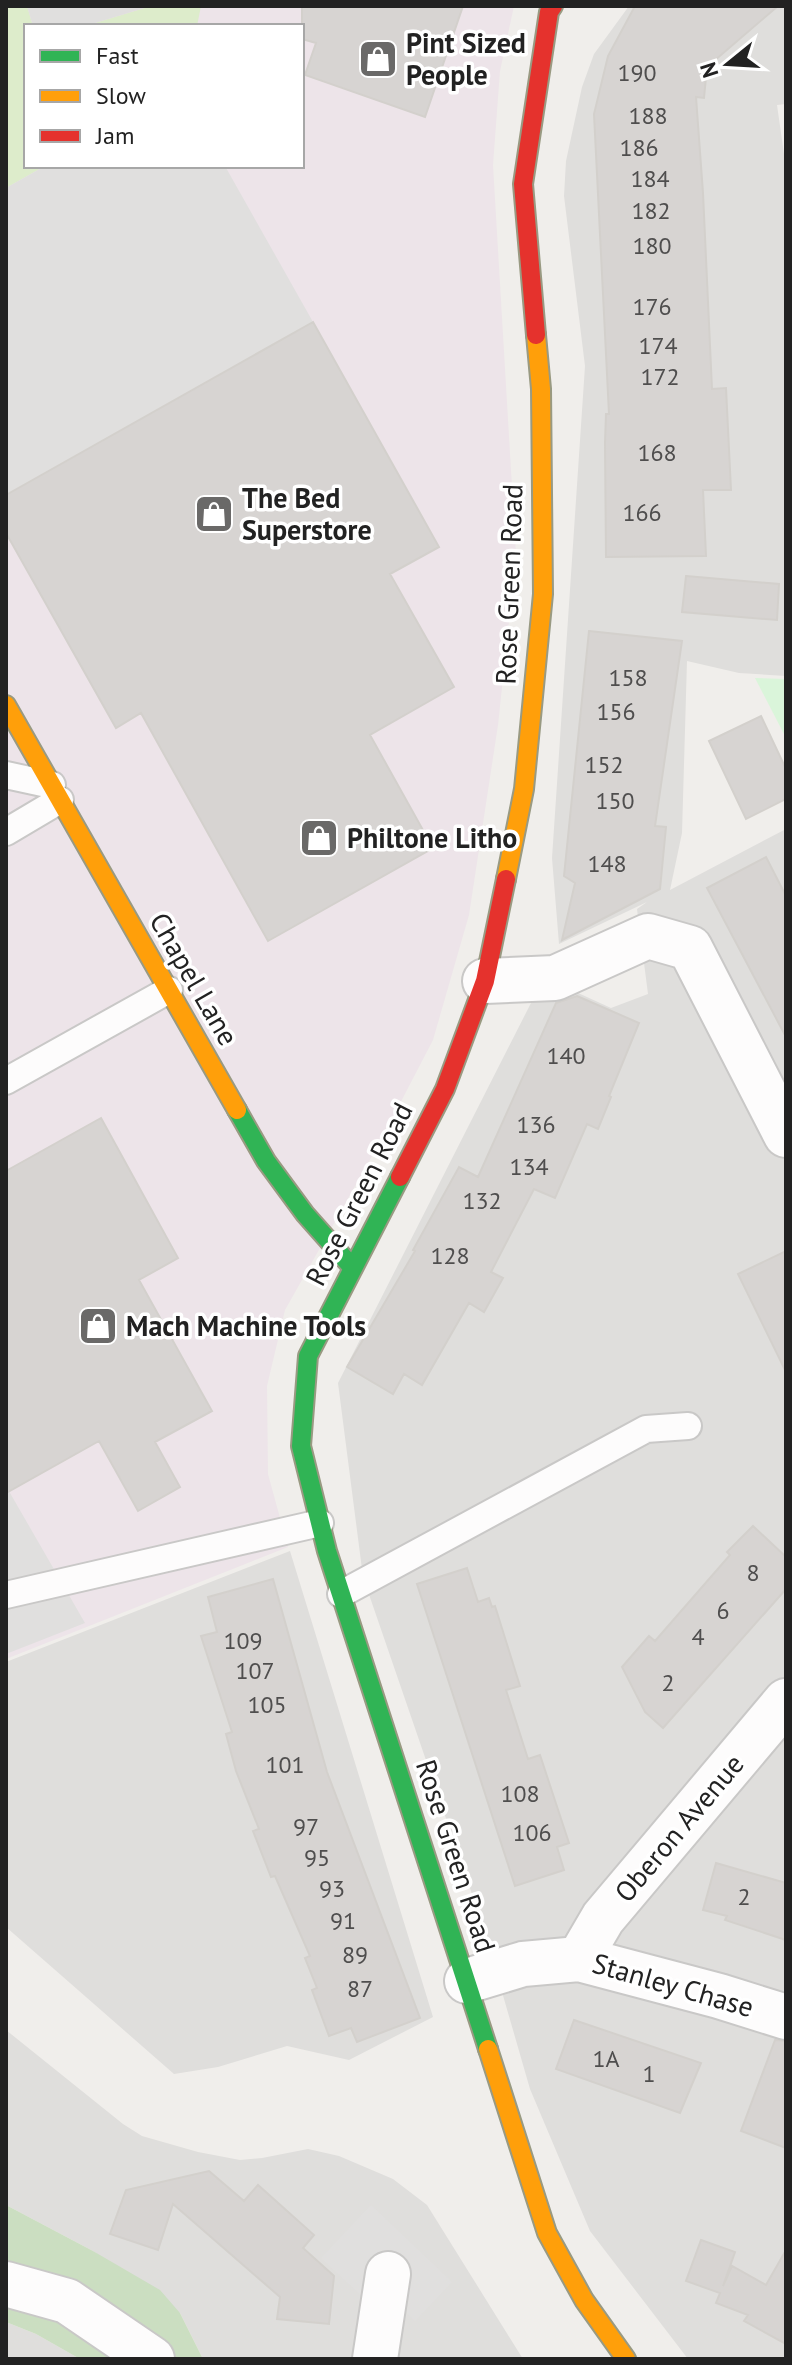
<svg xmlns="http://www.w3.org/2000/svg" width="792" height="2365" viewBox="0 0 792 2365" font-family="'PT Sans',sans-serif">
  <rect width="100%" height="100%" fill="#f0eeeb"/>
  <path fill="#dfdedc" d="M629 6H786V104L777 105 786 168V676L739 673 687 661 682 833 670 890 786 829V2359H688L590 2231 530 2089 483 1926 363 1577 338 1383 531 1003 565 987 611 1008 648 994 637 909 647 902 559 944 552 858 585 366 564 196 566 161 582 87 594 54Z
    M290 1551 433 2017 349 2060 287 2046 218 2067 174 2074 6 1927V1662Z
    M6 2030 123 2124 142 2136 198 2152 240 2160 262 2158 308 2149 339 2156 393 2179 427 2205 523 2359H203L180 2313 93 2251 6 2205Z
    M6 2322 36 2334 80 2359H6Z"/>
  <path fill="#ede4e9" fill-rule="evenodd" d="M6 6H514L500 71 493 165 516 555 498 725 469 915 433 1040 381 1140 285 1310 267 1386 268 1474 288 1547 6 1659ZM26 26H302V166H26Z"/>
  <path fill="#ddeccb" d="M6 6H27L33 26H26V166H45L6 188Z
    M151 6H201L197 26H85Z"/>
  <path fill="#cbdec1" d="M6 2205 93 2251 160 2290 180 2313 203 2359H80L36 2334 6 2322Z"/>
  <path fill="#daf5da" d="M755 678 786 679V738Z"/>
  <path fill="#e0dfde" d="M27 6H151L85 26H33Z
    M45 166H225L313 322 6 495V188Z
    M6 1486 85 1623 6 1654Z
    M371 2205 452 2282 415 2321 392 2299 379 2312 321 2258Z"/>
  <path fill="#d7d4d2" stroke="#d3d0cc" stroke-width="2" d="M302 6H463L425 117 305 75 316 43 302 39Z
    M635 6H778L707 67 704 98 696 97 703 193 712 389 726 388 731 490H703L706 556 606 557 605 443 606 414H609L594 114 608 56Z
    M313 322 439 547 390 574 454 687 370 735 433 848 268 941 141 713 116 728 6 533V495Z
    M686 576 779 584 777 620 682 612Z
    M589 631 682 641 655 826 666 827 660 889 562 940 575 883 564 876Z
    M761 716 786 769V799L746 819 709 741Z
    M766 857 786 896V1037L707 888Z
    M577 996 639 1023 609 1096 611 1097 598 1129 587 1124 555 1198 534 1189 491 1272 503 1278 484 1312 469 1303 422 1385 404 1374 393 1394 347 1367 415 1251 413 1250 459 1167 478 1177 556 1003Z
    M101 1118 178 1258 139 1280 212 1411 155 1442 180 1487 138 1511 99 1441 6 1493V1171Z
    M786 1251V1372L738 1274Z
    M753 1526 786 1557V1589L663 1728 645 1712 622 1667 649 1636 655 1641 730 1555 727 1552Z
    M467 1568 478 1602 489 1598 492 1607 495 1606 520 1686 506 1690 528 1759 540 1755 569 1843 557 1847 564 1870 515 1886 417 1584Z
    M273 1579 327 1772 420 2018 357 2042 351 2028 329 2036 312 1990 317 1988 305 1958 310 1956 275 1876 271 1877 253 1831 259 1829 236 1771 226 1734 232 1732 201 1636 217 1632 208 1597Z
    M716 1863 786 1883V1940L725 1920 727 1916 703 1910Z
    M574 2020 701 2063 680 2113 556 2069Z
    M775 2040 786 2041V2148L741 2131Z
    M209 2171 244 2201 258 2185 314 2235 303 2248 334 2276 329 2324 277 2319 280 2297 173 2204 158 2250 110 2234 126 2190Z
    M701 2240 735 2252 723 2286 732 2266 766 2285 786 2250V2344L744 2321 748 2315 716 2303 720 2293 686 2281Z"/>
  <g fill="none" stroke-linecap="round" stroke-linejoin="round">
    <defs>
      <path id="lane" d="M6 775 52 785
        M6 832 60 800
        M6 1081 169 990
        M341 1594 646 1429 688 1426
        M6 1595 320 1523"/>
      <path id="street" d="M485 981 555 978 648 936 690 948 786 1135
        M579 1959 603 1918 786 1701
        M467 1981 523 1964 579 1959 719 1996 786 2017
        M6 2284 67 2301 152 2359
        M375 2359 388 2274"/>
      <path id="fast" d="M237 1110 266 1161 305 1214 352 1267
        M400 1177 308 1356 301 1446 327 1551 488 2049"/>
      <path id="slow" d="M6 705 237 1110
        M506 879 524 789 543 594 541 389 536 335
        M488 2049 547 2233 584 2300 626 2359"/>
      <path id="jam" d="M536 335 523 184 549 12 553 6
        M400 1177 445 1089 485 981 506 879"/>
    </defs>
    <use href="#lane" stroke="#c9c8c7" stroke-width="30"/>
    <use href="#street" stroke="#c9c8c7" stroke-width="48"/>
    <use href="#fast" stroke="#999a82" stroke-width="22"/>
    <use href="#slow" stroke="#999a82" stroke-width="22"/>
    <use href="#jam" stroke="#999a82" stroke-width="22"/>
    <use href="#lane" stroke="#fdfcfc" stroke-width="26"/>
    <use href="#street" stroke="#fdfcfc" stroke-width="44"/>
    <use href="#fast" stroke="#30b455" stroke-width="18"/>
    <use href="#slow" stroke="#ff9f0a" stroke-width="18"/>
    <use href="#jam" stroke="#e5322d" stroke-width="18"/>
  </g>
  <defs>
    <symbol id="shop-square" viewBox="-11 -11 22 22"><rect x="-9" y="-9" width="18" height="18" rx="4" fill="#6a6968" stroke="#fff"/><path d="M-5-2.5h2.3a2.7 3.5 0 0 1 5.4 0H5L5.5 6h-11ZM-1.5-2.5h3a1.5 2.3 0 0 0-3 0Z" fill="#fff"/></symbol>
  </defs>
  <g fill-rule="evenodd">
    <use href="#shop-square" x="356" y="37" width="44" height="44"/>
    <use href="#shop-square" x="192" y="492" width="44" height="44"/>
    <use href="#shop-square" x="297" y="816" width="44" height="44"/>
    <use href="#shop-square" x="76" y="1304" width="44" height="44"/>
  </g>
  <g text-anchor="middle" stroke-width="7" stroke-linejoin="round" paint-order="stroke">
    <g font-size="24" fill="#4f4e4e">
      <text x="637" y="81">190</text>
      <text x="648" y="124">188</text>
      <text x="639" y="156">186</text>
      <text x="650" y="187">184</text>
      <text x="651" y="219">182</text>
      <text x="652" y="254">180</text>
      <text x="652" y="315">176</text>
      <text x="658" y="354">174</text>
      <text x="660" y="385">172</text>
      <text x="657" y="461">168</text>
      <text x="642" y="521">166</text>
      <text x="628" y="686">158</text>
      <text x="616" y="720">156</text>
      <text x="604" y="773">152</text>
      <text x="615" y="809">150</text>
      <text x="607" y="872">148</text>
      <text x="566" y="1064">140</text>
      <text x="536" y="1133">136</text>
      <text x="529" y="1175">134</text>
      <text x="482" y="1209">132</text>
      <text x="450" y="1264">128</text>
      <text x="753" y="1581">8</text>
      <text x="723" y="1619">6</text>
      <text x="698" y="1645">4</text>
      <text x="243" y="1649">109</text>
      <text x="255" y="1679">107</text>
      <text x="668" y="1691">2</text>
      <text x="267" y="1713">105</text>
      <text x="285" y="1773">101</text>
      <text x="520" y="1802">108</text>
      <text x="306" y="1835">97</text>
      <text x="532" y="1841">106</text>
      <text x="317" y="1866">95</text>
      <text x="332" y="1897">93</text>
      <text x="744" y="1905">2</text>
      <text x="343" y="1929">91</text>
      <text x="355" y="1963">89</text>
      <text x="360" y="1997">87</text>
      <text x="606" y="2067">1A</text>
      <text x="649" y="2082">1</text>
    </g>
    <g font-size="28" font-weight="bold" fill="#222" stroke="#fff" text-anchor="start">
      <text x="406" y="53">Pint Sized<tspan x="406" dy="32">People</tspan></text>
      <text x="242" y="508">The Bed<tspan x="242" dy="32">Superstore</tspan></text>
      <text x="347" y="848">Philtone Litho</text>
      <text x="126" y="1336">Mach Machine Tools</text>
    </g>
    <g font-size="28" fill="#222" stroke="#fff">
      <text transform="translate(509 584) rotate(-88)" y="10">Rose Green Road</text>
      <text transform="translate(194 979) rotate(60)" y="10">Chapel Lane</text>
      <text transform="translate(359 1194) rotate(-63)" y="10">Rose Green Road</text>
      <text transform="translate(679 1828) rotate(-50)" y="10">Oberon Avenue</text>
      <text transform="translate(456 1856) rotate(72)" y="10">Rose Green Road</text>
      <text transform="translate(673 1985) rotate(16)" y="10">Stanley Chase</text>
    </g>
  </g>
  <rect width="792" height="2365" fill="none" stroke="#222222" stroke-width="16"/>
  <rect x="24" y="24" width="280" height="144" fill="#ffffff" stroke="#a7a7a7" stroke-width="2"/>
  <rect x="40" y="50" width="40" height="12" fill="#30b455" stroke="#a7a7a7" stroke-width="2"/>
  <text x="96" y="64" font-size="24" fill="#222222">Fast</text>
  <rect x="40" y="90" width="40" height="12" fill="#ff9f0a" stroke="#a7a7a7" stroke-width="2"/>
  <text x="96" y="104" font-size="24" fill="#222222">Slow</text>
  <rect x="40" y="130" width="40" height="12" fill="#e5322d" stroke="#a7a7a7" stroke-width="2"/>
  <text x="96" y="144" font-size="24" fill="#222222">Jam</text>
  <g transform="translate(728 64) rotate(252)" stroke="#ffffff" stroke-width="6" paint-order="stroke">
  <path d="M0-6L14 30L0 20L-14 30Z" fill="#222222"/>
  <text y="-12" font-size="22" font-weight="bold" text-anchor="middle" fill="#222222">N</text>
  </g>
</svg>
